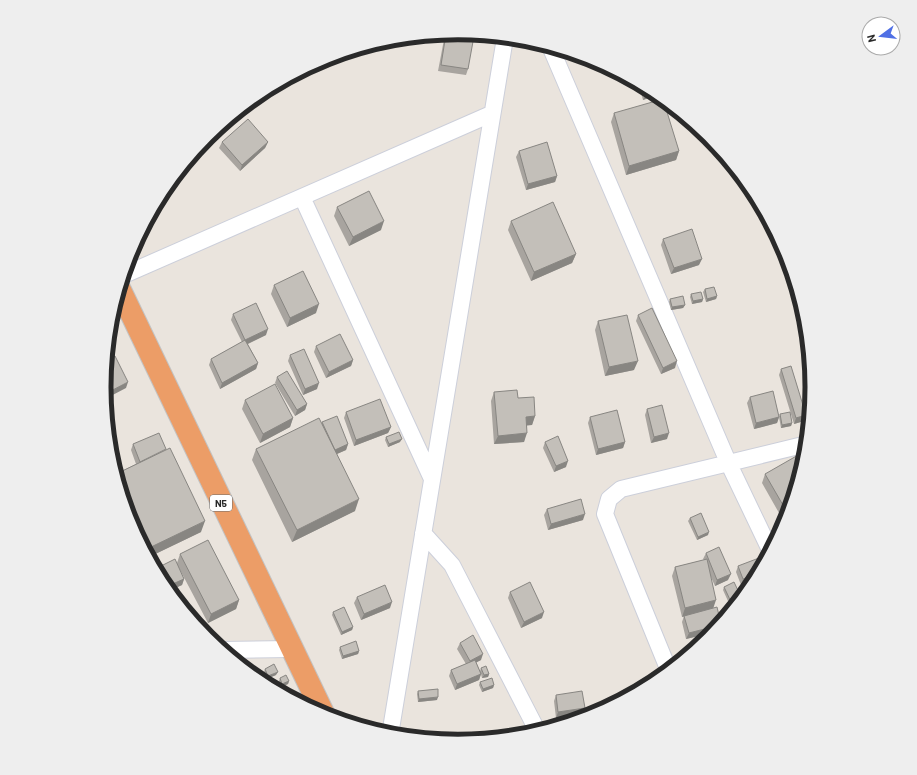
<svg xmlns="http://www.w3.org/2000/svg" width="917" height="775" viewBox="0 0 917 775" font-family="Barlow,sans-serif">
  <rect width="100%" height="100%" fill="#eae4dd"/>
  <g fill="none" stroke-linecap="round" stroke-linejoin="round">
    <defs>
      <path id="minor" d="M550 46 728 462 771 552
        M302 197 432 479
        M124 275 491 114
        M423 533 452 565 538 732
        M222 650 291 649
        M669 671 605 514 609 499 621 489 807 444
        M390 735 505 38"/>
      <path id="highway" d="M120 290 324 715"/>
    </defs>
    <use href="#minor" stroke="#cccfda" stroke-width="18"/>
    <use href="#highway" stroke="#c3c3c3" stroke-width="24"/>
    <use href="#minor" stroke="#fff" stroke-width="16"/>
    <use href="#highway" stroke="#ec9d67" stroke-width="22"/>
  </g>
  <path fill="#a8a49f" d="M459 33 468 69 466 75 438 71 445 34Z
    M638 83 656 93 643 100Z
    M614 113 679 151 676 160 626 175 611 122Z
    M222 142H268L265 148 240 171 219 148Z
    M519 151 557 176 555 182 526 190 516 157Z
    M337 207 381 230 349 246 334 216Z
    M511 221 576 254 572 263 531 281 508 230Z
    M663 239 699 265 671 274 661 245Z
    M274 285 316 313 287 327 271 294Z
    M705 289 717 296 716 299 706 302 703 292Z
    M691 294 703 299 702 302 692 304 690 297Z
    M670 299 685 305 683 308 671 310 669 302Z
    M233 314 266 335 248 344 258 363 256 369 220 389 209 365 211 359 242 342 231 320Z
    M638 315 675 368 661 374 636 321Z
    M598 321 634 370 605 376 595 330Z
    M316 346 353 360 351 366 326 378 314 352Z
    M290 355 317 389 303 395 288 361Z
    M781 369 806 415 804 421 794 424 779 375Z
    M277 377 307 404 305 410 295 416 275 383Z
    M494 392 518 398 535 416 532 425H527L524 442 494 444 491 401Z
    M750 397 779 417 777 423 754 429 747 403Z
    M245 400 293 418 290 427 260 443 242 409Z
    M647 409 667 439 651 443 645 415Z
    M346 412 391 427 388 433 354 446 344 418Z
    M780 414 792 423 791 426 781 428 779 417Z
    M590 417 625 442 623 448 596 455 588 423Z
    M322 422 348 444 346 450 337 454 355 511 292 542 252 460 256 449 322 424Z
    M386 437 400 442 388 447 385 440Z
    M545 442 566 467 554 472 543 448Z
    M133 444 201 532 149 557 131 523 116 474 136 464 131 450Z
    M805 462 783 520 762 483 765 474Z
    M547 509 583 520 548 530 544 515Z
    M690 518 708 535 697 540 688 521Z
    M706 553 728 580 715 586 710 575 713 608 721 624 715 632 686 639 682 622 684 616 682 617 672 576 675 567 704 560 703 559Z
    M180 554 239 600 236 609 208 623 179 568 184 579 182 585 170 590 159 567 177 563Z
    M738 566 763 567 756 579 741 585 736 572Z
    M724 587 742 599 732 610 723 590Z
    M510 592 542 618 521 628 508 598Z
    M357 597 390 608 361 620 354 603Z
    M333 612 353 627 352 630 341 635 332 615Z
    M709 638 697 649 696 646 698 640Z
    M460 643 481 660 476 662 480 671 481 668 489 674 488 677 482 678 481 674 479 680 455 690 449 676 451 670 466 664 457 649Z
    M340 647 359 651 358 654 342 659 339 650Z
    M265 669 276 675 270 677 266 676 264 672Z
    M280 678 289 681 288 684 281 687 279 681Z
    M480 682 494 685 493 688 482 692 479 685Z
    M418 691 437 700 418 702 417 694Z
    M556 695 583 714 594 715 567 723 568 720 580 715 556 718 554 701Z"/>
  <path fill="#888682" d="M650 90 658 95 643 100 647 91Z
    M268 142 265 148 240 171 242 165Z
    M679 151 676 160 626 175 629 166Z
    M557 176 555 182 526 190 528 184Z
    M384 221 381 230 349 246 353 237Z
    M576 254 572 263 531 281 534 272Z
    M702 259 699 265 671 274 674 268Z
    M717 296 716 299 706 302 707 299Z
    M703 299 702 302 692 304 693 301Z
    M319 304 316 313 287 327 290 318Z
    M685 305 683 308 671 310 672 307Z
    M268 329 266 335 243 346 245 340Z
    M110 347 108 353 107 354 108 348Z
    M353 360 351 366 326 378 329 372Z
    M638 361 634 370 605 376 609 367Z
    M677 361 675 368 661 374 663 368Z
    M258 363 256 369 220 389 222 383Z
    M128 382 126 388 105 399V394Z
    M319 383 317 389 303 395 305 389Z
    M307 404 305 410 295 416 297 410Z
    M806 415 804 421 794 424 796 418Z
    M535 416 532 425 523 426 526 417Z
    M779 417 777 423 754 429 756 423Z
    M293 418 290 427 260 443 263 434Z
    M792 423 791 426 781 428 782 425Z
    M391 427 388 433 354 446 356 440Z
    M527 433 524 442 494 444 498 436Z
    M669 433 667 439 651 443 654 437Z
    M402 439 400 442 388 447 389 444Z
    M625 442 623 448 596 455 598 449Z
    M348 444 346 450 332 456 334 450Z
    M568 461 566 467 554 472 556 466Z
    M359 499 355 511 292 542 297 530Z
    M790 509 788 518 783 520 787 512Z
    M585 514 583 520 548 530 551 524Z
    M205 521 201 532 149 557 148 555 151 547Z
    M709 532 708 535 697 540 698 537Z
    M760 573 756 579 741 585 743 579Z
    M731 574 728 580 715 586 717 580Z
    M184 579 182 585 169 591 168 586Z
    M239 600 236 609 208 623 211 614Z
    M716 600 713 609 682 617 685 608Z
    M392 602 390 608 361 620 364 614Z
    M544 612 542 618 521 628 524 622Z
    M720 625 715 632 686 639 689 633Z
    M353 627 352 630 341 635 342 632Z
    M359 651 358 654 342 659 343 656Z
    M483 654 481 660 468 667 470 661Z
    M278 672 276 675 267 679 268 676Z
    M481 674 479 680 455 690 457 684Z
    M489 674 488 677 482 678 484 675Z
    M289 681 288 684 281 687 282 684Z
    M494 685 493 688 482 692 483 689Z
    M438 697 437 700 418 702 419 699Z
    M585 708 583 715 556 718 558 712Z"/>
  <path fill="#c3bfb9" stroke="#888682" d="M459 33 474 36 468 69 441 65 446 34Z
    M645 87 650 90 647 91Z
    M663 99 679 151 629 166 614 113Z
    M248 119 268 142 242 165 222 142Z
    M547 142 557 176 528 184 519 151Z
    M369 191 384 221 353 237 337 207Z
    M553 202 576 254 534 272 511 221Z
    M692 229 702 259 674 268 663 239Z
    M303 271 319 304 290 318 274 285Z
    M714 287 717 296 707 299 705 289Z
    M701 292 703 299 693 301 691 294Z
    M683 296 685 305 672 307 670 299Z
    M256 303 268 329 245 340 233 314Z
    M652 308 677 361 663 368 638 315Z
    M627 315 638 361 609 367 598 321Z
    M340 334 353 360 329 372 316 346Z
    M245 340 258 363 222 383 211 359Z
    M304 349 319 383 305 389 290 355Z
    M115 356 128 382 105 394 104 387 107 360Z
    M791 366 806 415 796 418 781 369Z
    M287 371 307 404 297 410 277 377Z
    M275 384 293 418 263 434 245 400Z
    M517 390 518 398 534 397 535 416 526 417 527 433 498 436 494 392Z
    M773 391 779 417 756 423 750 397Z
    M380 399 391 427 356 440 346 412Z
    M662 405 669 433 654 437 647 409Z
    M617 410 625 442 598 449 590 417Z
    M790 412 792 423 782 425 780 414Z
    M337 416 348 444 335 450 322 422Z
    M319 418 359 499 297 530 256 449Z
    M399 432 402 439 389 444 386 437Z
    M159 433 166 449 140 462 133 444Z
    M558 436 568 461 556 466 545 442Z
    M170 448 205 521 151 547 116 474Z
    M800 454 805 462 790 509 787 512 765 474Z
    M581 499 585 514 551 524 547 509Z
    M701 513 709 532 698 537 690 518Z
    M208 540 239 600 211 614 180 554Z
    M719 547 731 574 717 580 706 553Z
    M759 558 763 567 760 573 743 579 738 566Z
    M175 559 184 579 168 586 159 567Z
    M707 559 716 600 685 608 675 567Z
    M157 563 174 597 164 584 153 565Z
    M530 582 544 612 524 622 510 592Z
    M734 582 742 599 734 608 724 587Z
    M385 585 392 602 364 614 357 597Z
    M344 607 353 627 342 632 333 612Z
    M717 607 721 624 720 625 689 633 684 616Z
    M713 633 709 638 700 646 698 640Z
    M473 635 483 654 470 661 460 643Z
    M356 641 359 651 343 656 340 647Z
    M475 660 481 674 457 684 451 670Z
    M274 664 278 672 268 676 265 669Z
    M486 666 489 674 484 675 481 668Z
    M269 675 277 690 261 682 259 680Z
    M286 675 289 681 282 684 280 678Z
    M492 678 494 685 483 689 480 682Z
    M438 689V697L419 699 418 691Z
    M582 691 585 708 558 712 556 695Z
    M594 708 597 714 594 715 569 723 568 720Z"/>
  <g text-anchor="middle" stroke-width="3" stroke-linejoin="round" paint-order="stroke">
    <rect fill="#fff" stroke="#6a6a6a" stroke-width="1" x="210" y="495" width="22" height="16" rx="3"/>
    <g font-size="10" font-weight="bold" fill="#2a2a2a">
      <text x="221" y="507">N5</text>
    </g>
  </g>
  <path d="M0 0H917V775H0ZM111 387a347 347 0 1 1 694 0a347 347 0 1 1-694 0Z" fill="#eee" fill-rule="evenodd"/>
  <path fill="none" stroke="#2a2a2a" stroke-width="5" d="M111 387a347 347 0 1 1 694 0a347 347 0 1 1-694 0Z"/>
  <g transform="translate(881 36) rotate(255)"><circle r="19" fill="#ffffff" stroke="#aaaaaa"/>
  <path d="M0-3L7 15L0 10L-7 15Z" fill="#5070e5"/>
  <text y="-6" font-size="11" font-weight="bold" text-anchor="middle" fill="#2a2a2a">N</text>
  </g>
</svg>
